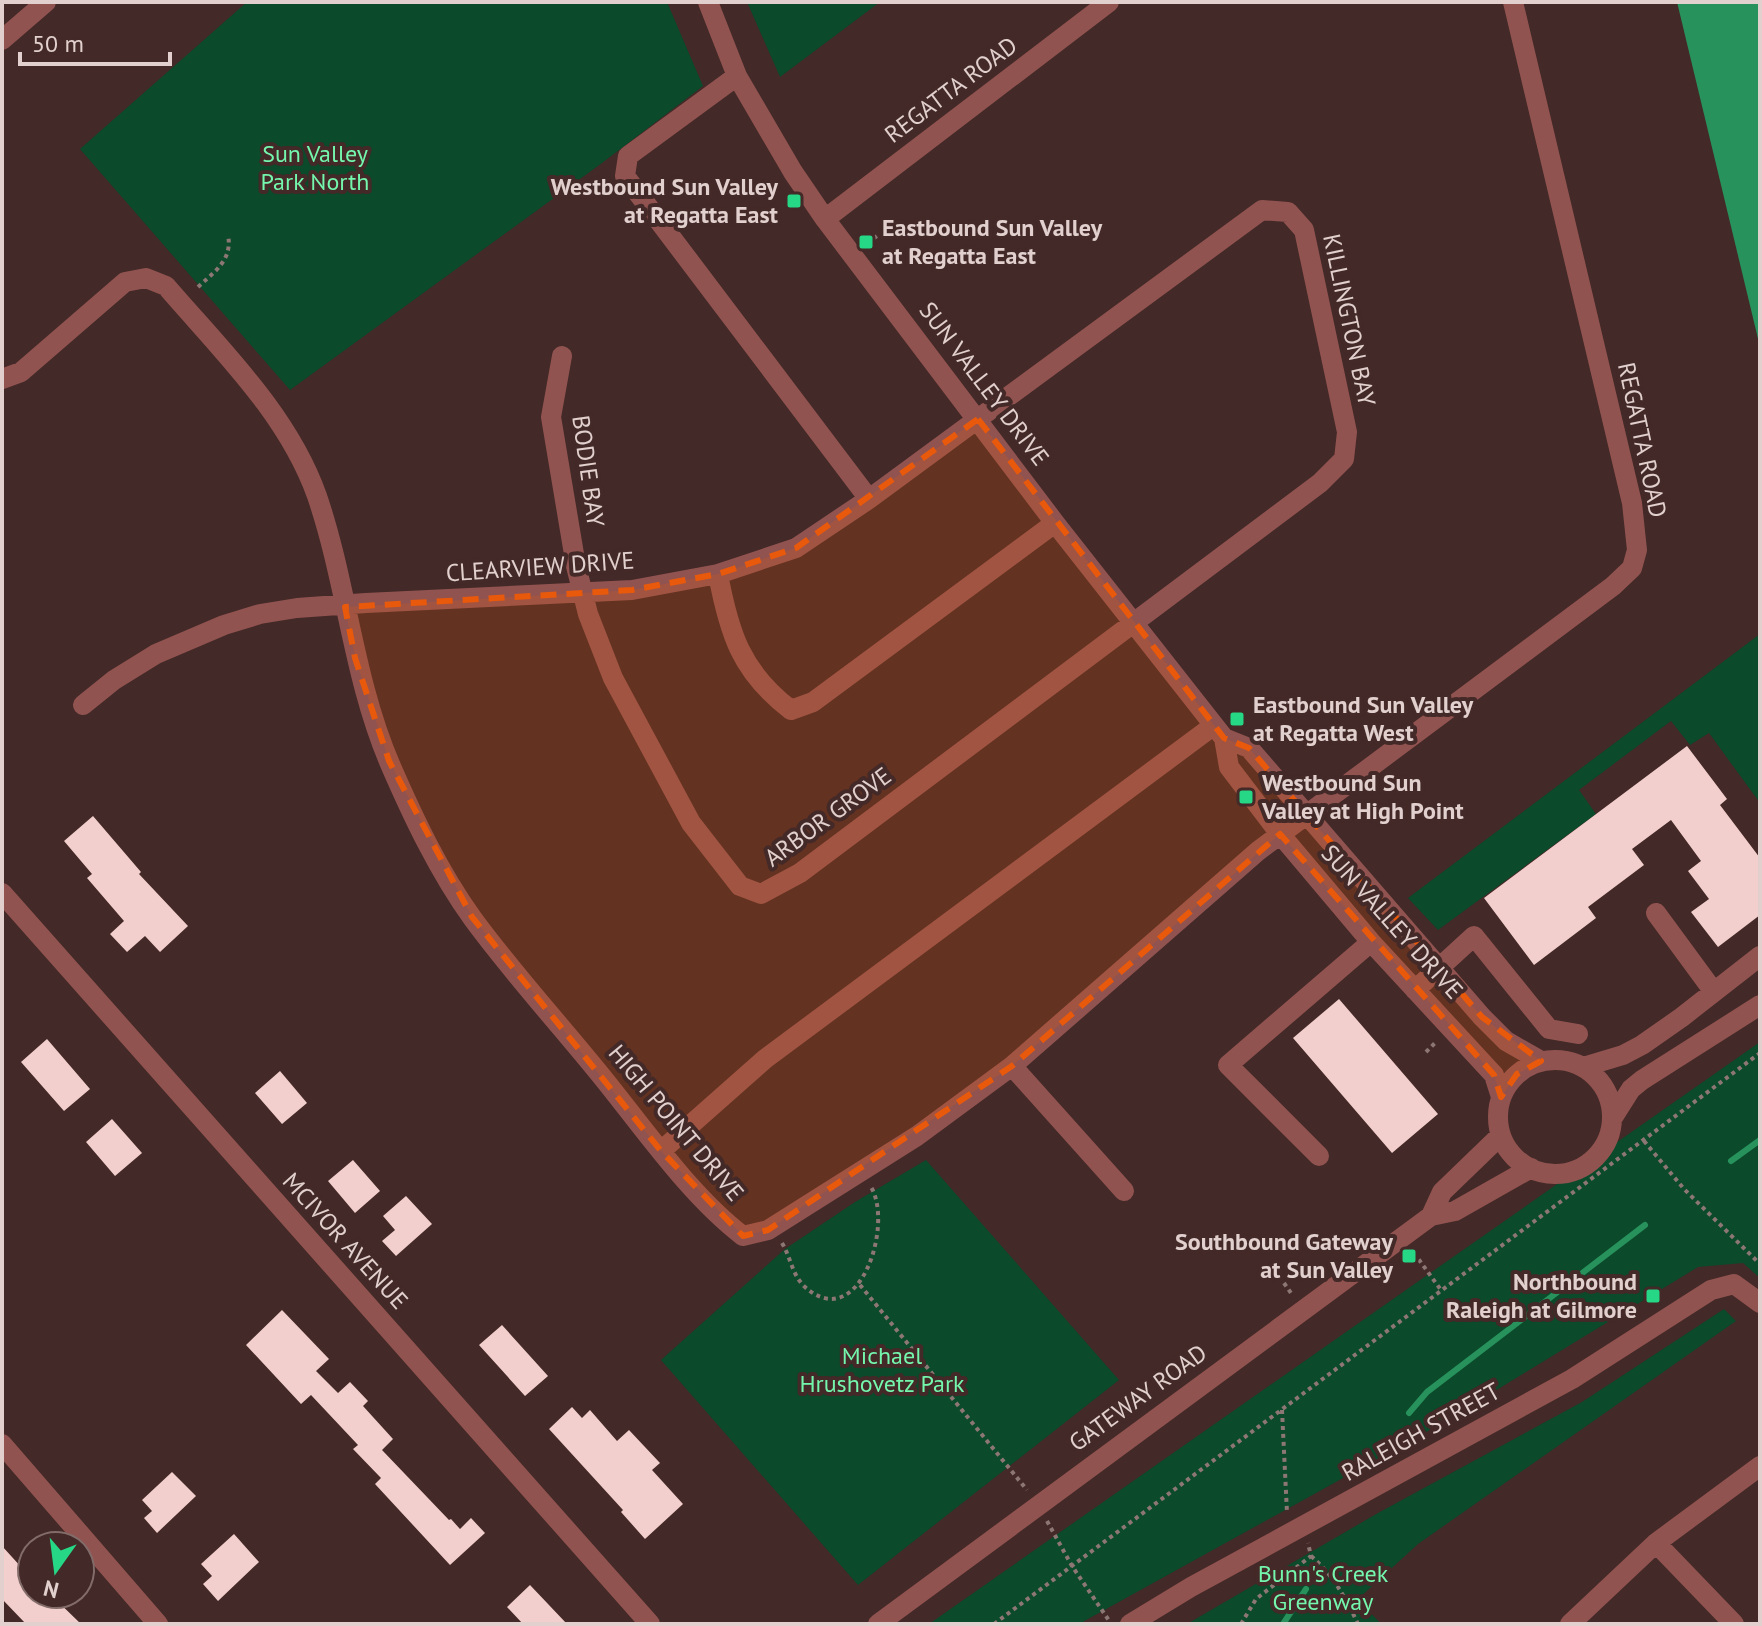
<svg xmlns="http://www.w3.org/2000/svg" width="1762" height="1626" viewBox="0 0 1762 1626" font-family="'PT Sans',sans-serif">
  <rect width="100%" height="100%" fill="#432927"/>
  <path fill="#0b4a2b" d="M247 2H667L703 86 602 163 290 390 80 149Z
    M747 2H880L780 77Z
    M1760 634V803L1709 733 1690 745 1671 721 1579 790 1596 814 1438 930 1408 898Z
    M1760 1042V1278L1743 1263 1698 1267 1439 1425 1079 1624H929Z
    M926 1160 1119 1380 858 1585 661 1360 785 1249 855 1202Z
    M1724 1309 1736 1321 1418 1544 1358 1599 1381 1624H1187L1378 1513 1582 1402Z"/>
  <path fill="#27925c" d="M1677 2H1760V347Z"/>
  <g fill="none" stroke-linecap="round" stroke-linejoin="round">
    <path stroke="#27925c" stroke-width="6" d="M1731 1161 1760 1140
      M1409 1413 1427 1392 1645 1225
      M1283 1624 1306 1589"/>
  </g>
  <path fill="#f2cfcc" d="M1687 746 1727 799 1720 805 1760 858V915L1718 947 1691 912 1709 899 1688 871 1701 861 1671 820 1632 849 1644 865 1588 907 1596 918 1534 965 1484 898Z
    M93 816 141 872 139 874 188 926 160 952 145 936 127 952 110 934 124 921 87 878 92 874 64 841Z
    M1339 999 1438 1114 1392 1153 1293 1038Z
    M47 1039 90 1089 64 1111 21 1062Z
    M280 1071 307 1103 282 1124 255 1093Z
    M112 1119 142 1153 115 1176 86 1142Z
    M353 1160 380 1191 355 1213 328 1181Z
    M406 1196 432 1224 396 1256 382 1241 395 1230 383 1216Z
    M282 1310 329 1359 316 1371 338 1393 350 1382 368 1401 363 1406 393 1439 382 1450 449 1520 451 1519 460 1529 471 1518 485 1533 450 1565 375 1484 381 1478 353 1449 358 1445 311 1395 301 1404 246 1345Z
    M502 1325 548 1376 525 1396 479 1345Z
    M572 1407 582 1418 590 1410 617 1441 629 1430 660 1463 652 1470 683 1504 645 1539 621 1512 623 1510 549 1429Z
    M172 1472 196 1496 157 1533 144 1518 152 1511 142 1500Z
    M234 1534 259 1562 218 1601 203 1584 212 1576 201 1564Z
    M2 1546 32 1579V1594H50L81 1624H26L2 1599Z
    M530 1585 567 1624H523L507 1607Z"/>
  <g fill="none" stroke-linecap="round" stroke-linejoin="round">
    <path stroke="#8d7775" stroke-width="4" stroke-dasharray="4 4" stroke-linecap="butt" d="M867 243 880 234
      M198 287C214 272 233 260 228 235
      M1426 1052 1436 1042
      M1644 1141 1684 1189 1760 1264
      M782 1243C791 1258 792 1275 805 1287 859 1335 894 1225 871 1187
      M1414 1253 1441 1290
      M1284 1283 1291 1293
      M860 1285 1027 1490
      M1282 1410 1287 1513
      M1047 1521 1072 1566 1110 1622
      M1311 1556C1334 1576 1345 1597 1358 1624
      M994 1624 1760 1053
      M1241 1624 1256 1599 1311 1556 1308 1543"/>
    <path stroke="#915350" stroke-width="20" d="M708 2 737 76 793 172 825 219 1055 523 1224 738 1229 767 1280 834 1371 942 1494 1075 1501 1097
      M2 40 46 2
      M737 76 628 156 625 176 869 499
      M825 219 1109 2
      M2 379 21 372 125 282 146 278 166 286C221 350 288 414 317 496 347 584 353 678 390 764 413 817 439 872 473 919 514 975 563 1028 607 1083 647 1133 692 1197 743 1236L768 1230 917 1136 1012 1066 1258 851 1613 586 1632 568 1637 550 1632 503 1513 2
      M718 574C729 633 741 672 791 710L813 702 1055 523
      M83 705 114 680 156 654 224 625 260 614 297 608 366 603 632 590 718 574 796 548 869 499 1262 210 1288 212 1304 230 1347 432 1344 459 1320 483 800 873 761 894 740 886 691 823 613 678 588 614 576 566 551 417 562 356
      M1224 738 1249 748 1482 1017 1506 1041 1541 1061
      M2 893 650 1624
      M1656 913 1714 992
      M1415 990 1474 936 1549 1029 1578 1034
      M1498 1117a57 57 0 1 1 114 0a57 57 0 1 1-114 0Z
      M1012 1066 1124 1191
      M1583 1067 1623 1055 1642 1045 1682 1017 1760 956
      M1612 1119 1631 1089 1642 1080 1760 1005
      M661 1151 765 1059 1213 726
      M1319 1156 1228 1065 1371 942
      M1431 1216 1442 1192 1501 1135
      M2 1444 158 1624
      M1656 1543 1734 1624
      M878 1624 1431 1216 1455 1211 1531 1168
      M1130 1624 1191 1587 1572 1379 1711 1290 1734 1284 1760 1303
      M1570 1624 1656 1543 1760 1466"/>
  </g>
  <path fill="#e8590c" fill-opacity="0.2" stroke="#e8590c" stroke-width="6" stroke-dasharray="16 10" stroke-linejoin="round" d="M978 419 1224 738 1249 748 1482 1017 1541 1061 1517 1074 1501 1097 1494 1075 1280 834 1012 1066 768 1230 743 1236 661 1151 472 917 389 761 355 658 345 607 632 590 718 574 796 548Z"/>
  <g fill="#26d886" stroke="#432927" stroke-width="3">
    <rect x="786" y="193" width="16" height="16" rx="4"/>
    <rect x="858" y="234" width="16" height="16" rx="4"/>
    <rect x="1229" y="711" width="16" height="16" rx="4"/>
    <rect x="1238" y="789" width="16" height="16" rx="4"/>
    <rect x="1401" y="1248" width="16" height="16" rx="4"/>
    <rect x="1645" y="1288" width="16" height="16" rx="4"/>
  </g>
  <g text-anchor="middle" stroke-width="8" stroke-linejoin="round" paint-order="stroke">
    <g font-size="24" fill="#e1d0ce" stroke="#432927">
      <text transform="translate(951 90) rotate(-37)" y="8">REGATTA ROAD</text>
      <text transform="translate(1349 320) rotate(78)" y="8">KILLINGTON BAY</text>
      <text transform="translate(984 384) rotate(53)" y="8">SUN VALLEY DRIVE</text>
      <text transform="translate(1642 440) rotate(78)" y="8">REGATTA ROAD</text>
      <text transform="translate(588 471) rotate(82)" y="8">BODIE BAY</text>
      <text transform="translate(540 567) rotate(-4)" y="8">CLEARVIEW DRIVE</text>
      <text transform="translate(828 817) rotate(-36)" y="8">ARBOR GROVE</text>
      <text transform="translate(1392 922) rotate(48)" y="8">SUN VALLEY DRIVE</text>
      <text transform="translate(676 1123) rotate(50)" y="8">HIGH POINT DRIVE</text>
      <text transform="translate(345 1241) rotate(48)" y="8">MCIVOR AVENUE</text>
      <text transform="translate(1138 1398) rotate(-36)" y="8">GATEWAY ROAD</text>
      <text transform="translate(1421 1432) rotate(-29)" y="8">RALEIGH STREET</text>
    </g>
    <g font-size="24" fill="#74f6ad" stroke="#432927">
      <text x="315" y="162">Sun Valley<tspan x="315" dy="28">Park North</tspan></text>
      <text x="882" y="1364">Michael<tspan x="882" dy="28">Hrushovetz Park</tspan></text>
      <text x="1323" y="1582">Bunn's Creek<tspan x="1323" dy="28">Greenway</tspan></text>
    </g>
    <g font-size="24" font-weight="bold" fill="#e1d0ce" stroke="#432927" text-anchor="end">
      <text x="778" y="195">Westbound Sun Valley<tspan x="778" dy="28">at Regatta East</tspan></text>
      <text x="882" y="236" text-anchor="start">Eastbound Sun Valley<tspan x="882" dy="28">at Regatta East</tspan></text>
      <text x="1253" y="713" text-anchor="start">Eastbound Sun Valley<tspan x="1253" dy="28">at Regatta West</tspan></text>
      <text x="1262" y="791" text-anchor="start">Westbound Sun<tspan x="1262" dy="28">Valley at High Point</tspan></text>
      <text x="1393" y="1250">Southbound Gateway<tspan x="1393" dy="28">at Sun Valley</tspan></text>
      <text x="1637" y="1290">Northbound<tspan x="1637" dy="28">Raleigh at Gilmore</tspan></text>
    </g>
  </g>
  <rect width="1762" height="1626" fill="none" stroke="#e1d0ce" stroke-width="8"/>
  <g transform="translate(56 1570) rotate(194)"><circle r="38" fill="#432927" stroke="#826c6a" stroke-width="2"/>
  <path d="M0-6L14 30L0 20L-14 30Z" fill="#26d886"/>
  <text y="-12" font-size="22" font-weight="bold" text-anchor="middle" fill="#e1d0ce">N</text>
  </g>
  <path d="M20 52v12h150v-12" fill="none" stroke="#e1d0ce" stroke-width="4"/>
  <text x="32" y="52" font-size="24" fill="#e1d0ce" stroke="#432927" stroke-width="6" paint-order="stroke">50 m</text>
</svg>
